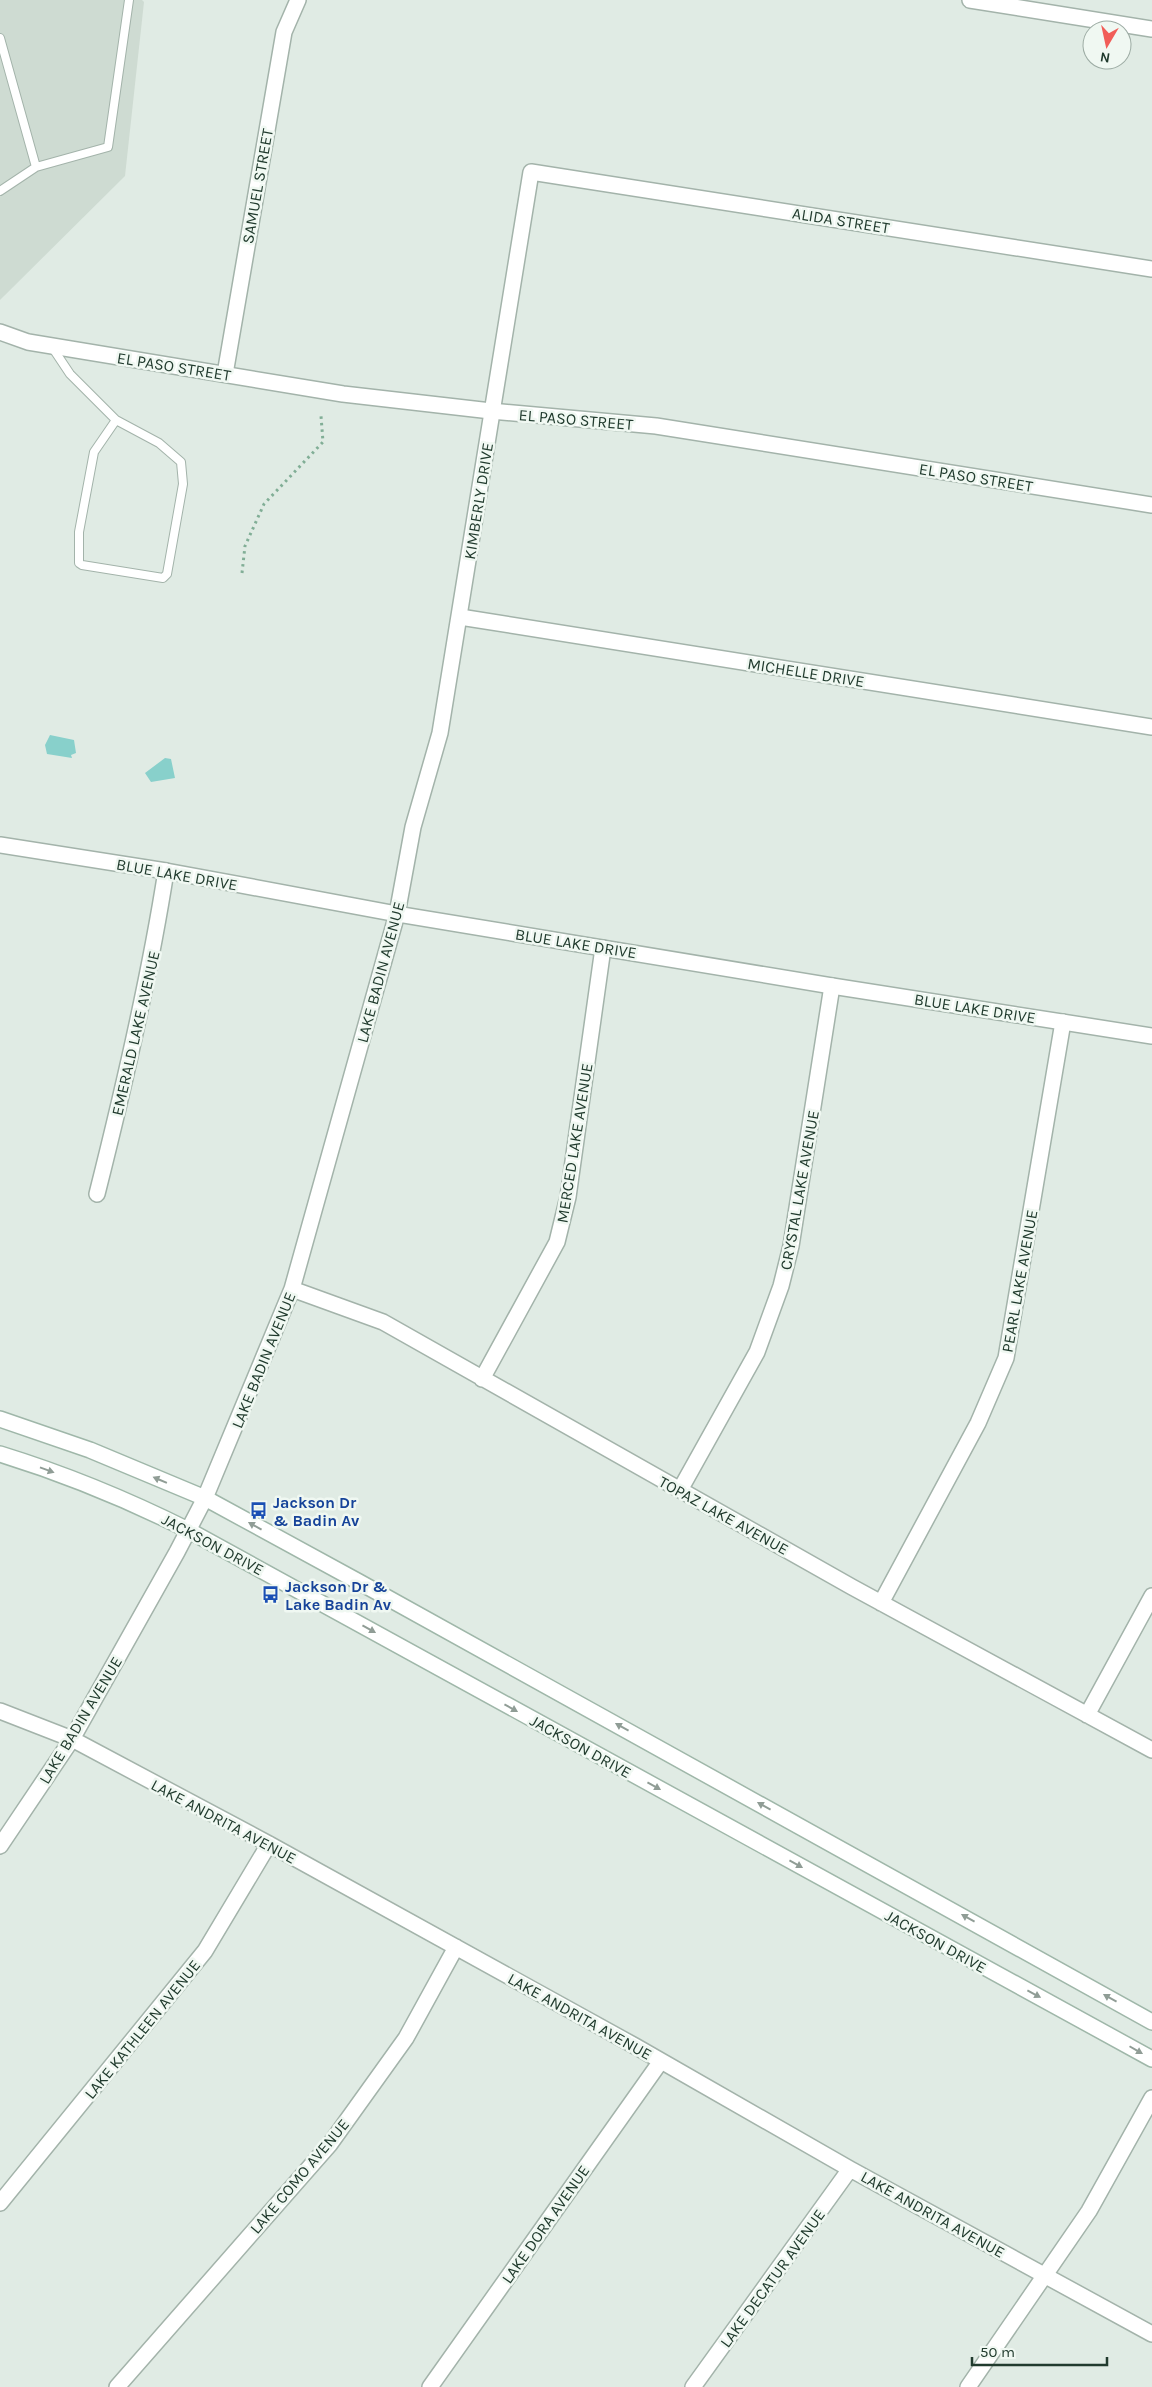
<svg xmlns="http://www.w3.org/2000/svg" width="1152" height="2387" viewBox="0 0 1152 2387" font-family="Karla,sans-serif">
  <rect width="100%" height="100%" fill="#e0ebe4"/>
  <path fill="#cedbd2" d="M0 0H142L144 2 125 176 0 300Z"/>
  <path fill="#88d0cb" d="M50 735 74 740 76 753 71 755 72 758 47 754 45 745Z
    M165 758 171 759 175 778 151 782 145 773Z"/>
  <g fill="none" stroke-linecap="round" stroke-linejoin="round">
    <defs>
      <path id="service" d="M0 38 36 167 0 191
        M36 167 108 147 129 0
        M52 347 70 374 116 420 159 443 181 462 183 484 167 574 163 578 82 565 79 563V532L94 452 116 420"/>
      <path id="minor" d="M970 0 1152 29
        M225 374 284 32 298 0
        M460 617 1152 727
        M97 1194C124 1087 149 980 166 871
        M292 1289 383 1322 852 1587 1152 1750
        M482 1379 557 1242 568 1197 603 948
        M680 1490 757 1352 781 1286 791 1246 832 986
        M881 1603 978 1423 1006 1358 1063 1022
        M0 1711 72 1739 269 1844 635 2046 850 2169 1152 2334
        M1087 1715 1152 1596
        M0 1846 72 1739 177 1552 205 1498 292 1289 397 914 413 827 440 733 531 172 1152 269
        M0 2203 205 1951 269 1844
        M117 2387 330 2144 406 2038 456 1947
        M430 2387 661 2061
        M693 2387 850 2169"/>
      <path id="tertiary" d="M0 332 28 342 343 394 491 411 656 426 1152 505
        M0 845 166 871 397 914 832 986 1152 1036
        M968 2387 1089 2211 1152 2098"/>
      <path id="secondary" d="M0 1419 90 1450 205 1498 359 1582 1152 2022
        M0 1454C65 1474 128 1500 188 1530L1152 2059"/>
    </defs>
    <use href="#service" stroke="#a3b3aa" stroke-width="10"/>
    <use href="#minor" stroke="#a3b3aa" stroke-width="18"/>
    <use href="#tertiary" stroke="#a3b3aa" stroke-width="18"/>
    <use href="#secondary" stroke="#9fb7a9" stroke-width="18"/>
    <path stroke="#81ae96" stroke-width="3" stroke-dasharray="2.5 4" stroke-linecap="butt" d="M242 573 245 546 264 504 323 442 321 416"/>
    <use href="#service" stroke="#fff" stroke-width="8"/>
    <use href="#minor" stroke="#fff" stroke-width="15"/>
    <use href="#tertiary" stroke="#fff" stroke-width="15"/>
    <use href="#secondary" stroke="#fff" stroke-width="15"/>
  </g>
  <defs><path id="oneway-solid" d="M-6-.8H1V-3.2L6.5 0L1 3.2V.8H-6Z" transform="scale(1.25)"/></defs>
  <g fill="#909d96">
    <use href="#oneway-solid" transform="translate(47 1470) rotate(20)"/>
    <use href="#oneway-solid" transform="translate(160 1480) rotate(-157)"/>
    <use href="#oneway-solid" transform="translate(255 1526) rotate(-151)"/>
    <use href="#oneway-solid" transform="translate(369 1629) rotate(29)"/>
    <use href="#oneway-solid" transform="translate(511 1708) rotate(29)"/>
    <use href="#oneway-solid" transform="translate(622 1727) rotate(-151)"/>
    <use href="#oneway-solid" transform="translate(654 1786) rotate(29)"/>
    <use href="#oneway-solid" transform="translate(764 1806) rotate(-151)"/>
    <use href="#oneway-solid" transform="translate(796 1864) rotate(29)"/>
    <use href="#oneway-solid" transform="translate(968 1918) rotate(-151)"/>
    <use href="#oneway-solid" transform="translate(1034 1994) rotate(28)"/>
    <use href="#oneway-solid" transform="translate(1110 1998) rotate(-151)"/>
    <use href="#oneway-solid" transform="translate(1136 2050) rotate(30)"/>
  </g>
  <defs>
    <symbol id="bus-bare" viewBox="-9 -9 18 18"><path d="M-5-6H5V4H4V6H2V4H-2V6H-4V4H-5ZM-3.5-4V0h7V-4ZM-3.5 1.2v1.5H-2V1.2ZM2 1.2v1.5H3.5V1.2Z" fill="#1a4fb4" stroke="#f0f8f2" stroke-width="2.5" paint-order="stroke"/></symbol>
  </defs>
  <g fill-rule="evenodd">
    <use href="#bus-bare" x="246" y="1498" width="25" height="25"/>
    <use href="#bus-bare" x="258" y="1582" width="25" height="25"/>
  </g>
  <g text-anchor="middle" stroke-width="5" stroke-linejoin="round" paint-order="stroke">
    <g font-size="16" fill="#213b2e" stroke="#f0f8f2">
      <text transform="translate(257 186) rotate(-80)" y="6">SAMUEL STREET</text>
      <text transform="translate(841 220) rotate(9)" y="6">ALIDA STREET</text>
      <text transform="translate(174 366) rotate(9)" y="6">EL PASO STREET</text>
      <text transform="translate(576 419) rotate(5)" y="6">EL PASO STREET</text>
      <text transform="translate(976 477) rotate(9)" y="6">EL PASO STREET</text>
      <text transform="translate(478 501) rotate(-81)" y="6">KIMBERLY DRIVE</text>
      <text transform="translate(806 672) rotate(9)" y="6">MICHELLE DRIVE</text>
      <text transform="translate(177 874) rotate(10)" y="6">BLUE LAKE DRIVE</text>
      <text transform="translate(576 943) rotate(9)" y="6">BLUE LAKE DRIVE</text>
      <text transform="translate(380 972) rotate(-75)" y="6">LAKE BADIN AVENUE</text>
      <text transform="translate(975 1008) rotate(9)" y="6">BLUE LAKE DRIVE</text>
      <text transform="translate(135 1033) rotate(-77)" y="6">EMERALD LAKE AVENUE</text>
      <text transform="translate(574 1143) rotate(-81)" y="6">MERCED LAKE AVENUE</text>
      <text transform="translate(799 1190) rotate(-80)" y="6">CRYSTAL LAKE AVENUE</text>
      <text transform="translate(1019 1281) rotate(-80)" y="6">PEARL LAKE AVENUE</text>
      <text transform="translate(263 1360) rotate(-68)" y="6">LAKE BADIN AVENUE</text>
      <text transform="translate(724 1515) rotate(29)" y="6">TOPAZ LAKE AVENUE</text>
      <text transform="translate(213 1544) rotate(28)" y="6">JACKSON DRIVE</text>
      <text transform="translate(80 1720) rotate(-59)" y="6">LAKE BADIN AVENUE</text>
      <text transform="translate(581 1746) rotate(29)" y="6">JACKSON DRIVE</text>
      <text transform="translate(224 1821) rotate(28)" y="6">LAKE ANDRITA AVENUE</text>
      <text transform="translate(936 1941) rotate(29)" y="6">JACKSON DRIVE</text>
      <text transform="translate(580 2016) rotate(29)" y="6">LAKE ANDRITA AVENUE</text>
      <text transform="translate(142 2029) rotate(-51)" y="6">LAKE KATHLEEN AVENUE</text>
      <text transform="translate(299 2176) rotate(-50)" y="6">LAKE COMO AVENUE</text>
      <text transform="translate(933 2214) rotate(29)" y="6">LAKE ANDRITA AVENUE</text>
      <text transform="translate(545 2224) rotate(-55)" y="6">LAKE DORA AVENUE</text>
      <text transform="translate(772 2278) rotate(-54)" y="6">LAKE DECATUR AVENUE</text>
    </g>
    <g font-size="16" font-weight="bold" fill="#164399" stroke="#f0f8f2" text-anchor="start">
      <text x="273" y="1508">Jackson Dr<tspan x="273" dy="18">&amp; Badin Av</tspan></text>
      <text x="285" y="1592">Jackson Dr &amp;<tspan x="285" dy="18">Lake Badin Av</tspan></text>
    </g>
  </g>
  <g transform="translate(1107 45) rotate(189)"><circle r="24" fill="#f0f8f2" stroke="#9daca4"/>
  <path d="M0-4L9 19L0 12L-9 19Z" fill="#f15d58"/>
  <text y="-8" font-size="14" font-weight="bold" text-anchor="middle" fill="#213b2e">N</text>
  </g>
  <path d="M972 2357v8h135v-8" fill="none" stroke="#213b2e" stroke-width="2.5"/>
  <text x="980" y="2357" font-size="15" fill="#213b2e" stroke="#f0f8f2" stroke-width="4" paint-order="stroke">50 m</text>
</svg>
